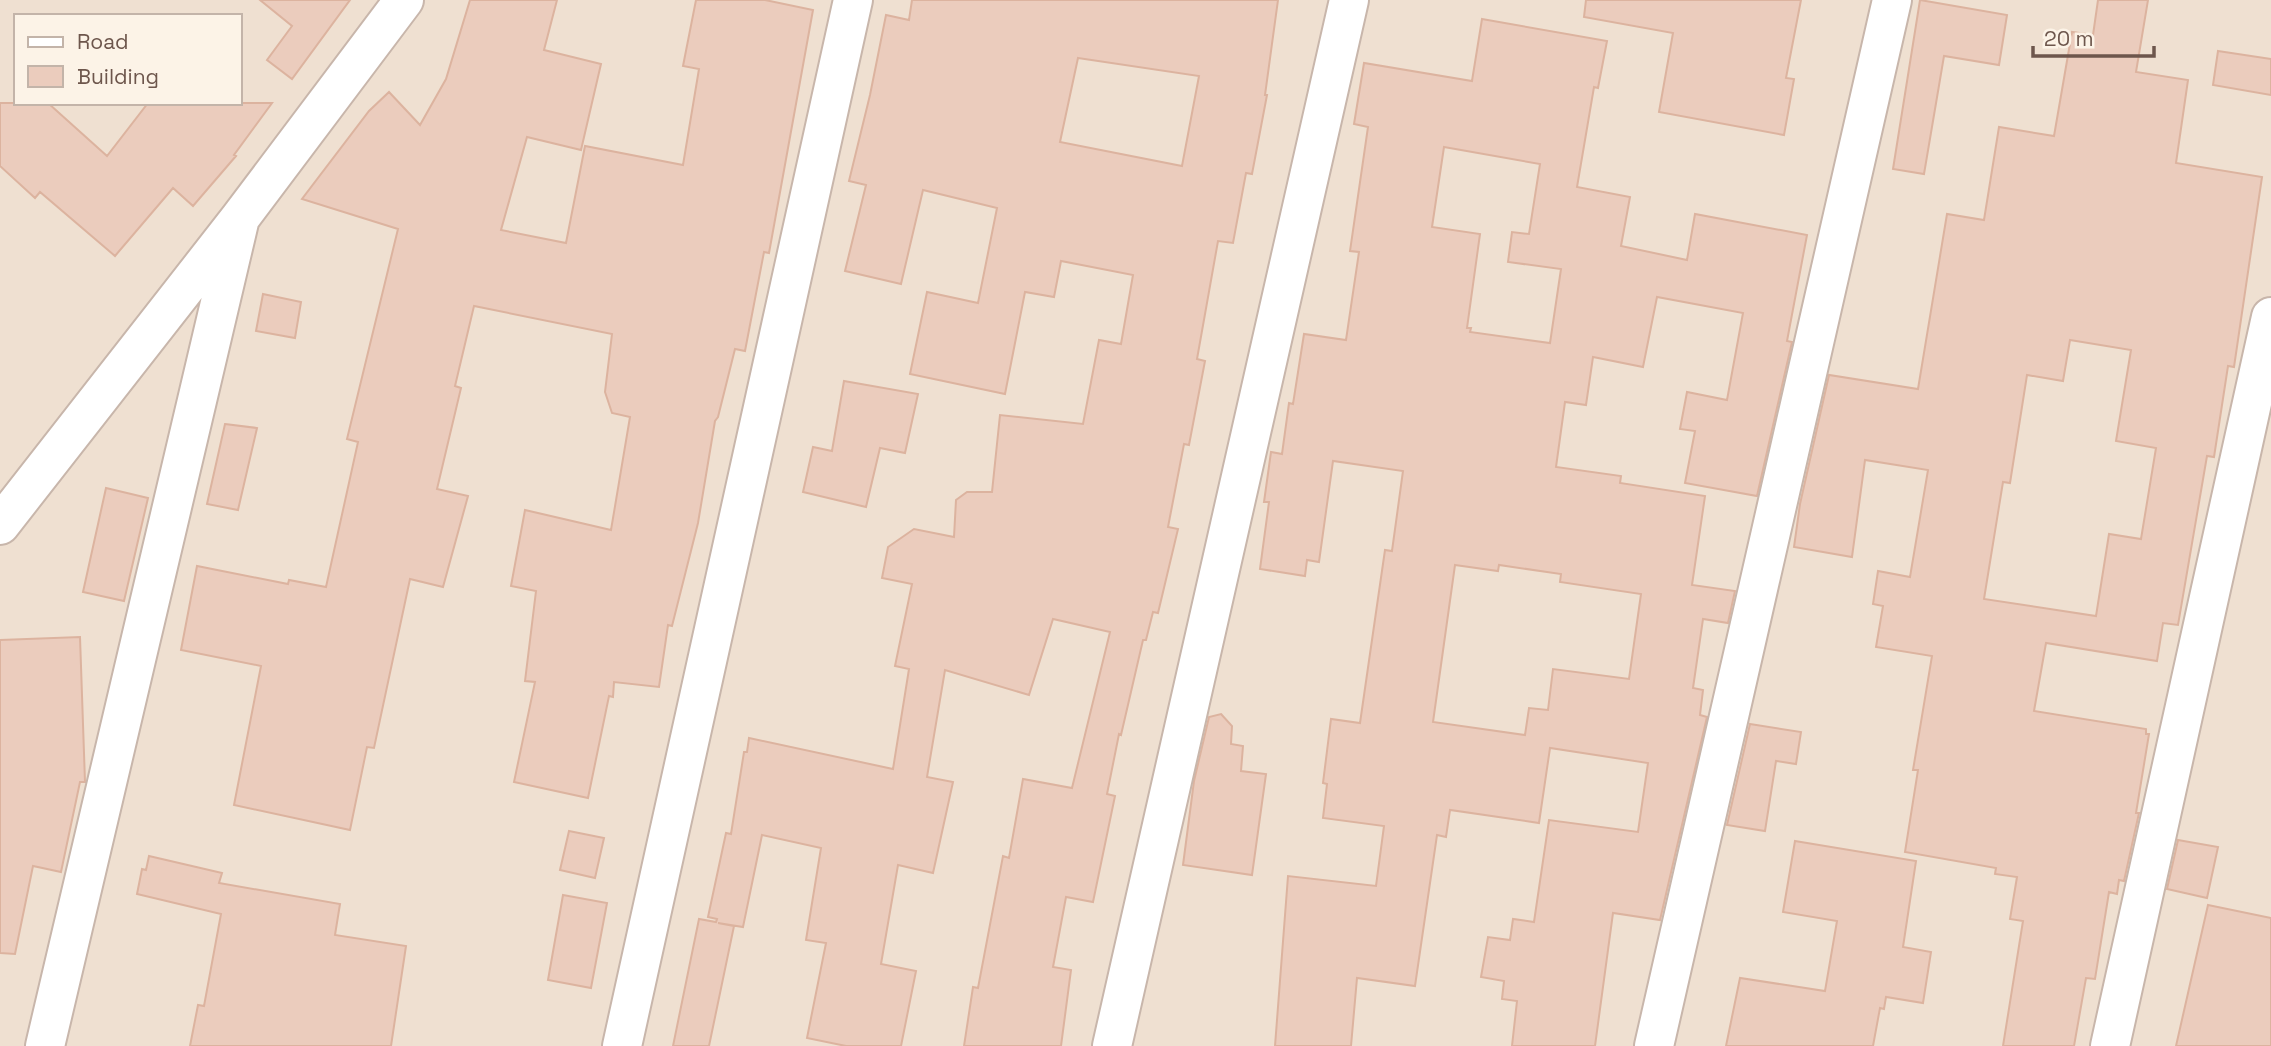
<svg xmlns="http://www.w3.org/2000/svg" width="2271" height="1046" viewBox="0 0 2271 1046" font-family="'Space Grotesk',sans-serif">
  <rect width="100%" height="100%" fill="#f9efe2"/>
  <path fill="#efe0d1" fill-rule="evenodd" d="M0 0H2271V1046H0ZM16 16H240V103H16Z"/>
  <path fill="#ebccbd" stroke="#dcb39f" stroke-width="2" fill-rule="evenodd" d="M260 0H350L292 79 267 60 292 26Z
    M470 0H557L544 50 601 64 581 150 527 137 501 230 566 243 585 146 683 165 699 69 683 66 696 0H765L813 10 769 253 764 252 745 351 735 349 718 417 715 421 698 523 672 626 668 625 659 687 614 682 613 697 609 696 588 798 514 782 535 682 525 681 536 591 511 586 525 510 611 530 630 417 612 413 605 392 612 334 474 306 455 386 461 388 437 489 468 496 443 587 410 579 374 748 367 747 350 830 234 805 261 666 181 650 197 566 288 584 289 580 326 587 358 442 347 439 398 229 302 199 369 111 389 92 420 125 446 79Z
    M912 0H1278L1265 95H1267L1252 174 1246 173 1233 243 1218 241 1197 359 1205 361 1189 445 1184 444 1168 527 1178 529 1158 613 1153 612 1146 640H1143L1121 735 1119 734 1107 794 1115 796 1093 902 1066 897 1053 967 1071 970 1061 1046H964L973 987 978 988 1003 856 1009 858 1023 779 1072 788 1110 632 1053 619 1029 695 945 670 927 777 953 782 933 873 898 865 881 964 916 971 901 1046H846L807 1038 826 943 806 940 821 848 762 835 743 927 718 923 734 926 709 1046H673L699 919 716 922 717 919 708 917 726 833 731 834 744 752H747L749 738 893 769 909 669 895 666 912 584 882 578 888 547 914 529 954 537 956 500 967 492H992L1000 415 1083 424 1099 340 1121 344 1133 275 1061 261 1054 297 1025 292 1005 394 910 374 927 292 978 303 997 208 923 190 901 284 845 271 866 185 849 181 870 95 886 15 909 20ZM1078 58 1199 76 1182 166 1060 142Z
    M1586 0H1801L1786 78 1794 79 1784 135 1659 112 1673 33 1584 17Z
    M1920 0 2007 15 1999 65 1944 56 1924 174 1893 169Z
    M2098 0H2148L2136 72 2188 80 2176 163 2262 177 2234 367 2228 366 2214 457 2207 456 2178 625 2163 623 2157 661 2046 643 2034 711 2146 729V734H2149L2136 813H2139L2124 881 2119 880 2117 894 2109 892 2095 979 2086 978 2074 1046H2003L2023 921 2010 919 2017 877 1995 874 1996 868 1905 852 1918 770H1913L1932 656 1876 647 1883 606 1873 604 1878 571 1910 577 1928 470 1865 460 1852 557 1794 547 1800 504 1829 375 1918 389 1947 214 1984 220 1999 127 2054 136 2072 32 2093 35ZM2070 340 2131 350 2116 441 2156 448 2141 539 2109 534 2096 616 1984 599 2003 482 2010 483 2027 375 2063 381Z
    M1482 19 1607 41 1598 88 1594 87 1577 187 1630 197 1621 246 1687 260 1695 214 1807 235 1787 341 1792 342 1757 496 1685 483 1695 431 1680 429 1687 392 1727 400 1743 313 1657 297 1643 367 1593 357 1586 405 1565 402 1556 467 1621 476 1620 483 1705 496 1692 585 1735 591 1728 623 1703 619 1693 688 1703 690 1700 715 1707 717 1660 920 1613 913 1595 1046H1512L1517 1001 1502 999 1504 981 1481 977 1488 937 1510 940 1513 919 1534 922 1549 820 1638 832 1648 763 1550 748 1539 823 1450 810 1446 837 1437 835 1415 986 1357 978 1351 1046H1275L1288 876 1376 886 1384 826 1323 818 1327 784 1323 783 1331 719 1360 723 1385 550 1392 551 1403 471 1333 461 1319 562 1307 560 1305 576 1260 569 1269 502H1264L1271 452 1282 454 1289 403 1293 404 1304 334 1346 340 1359 252 1350 251 1368 127 1354 124 1364 63 1472 81ZM1444 147 1540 164 1529 234 1512 232 1508 262 1561 269 1550 343 1470 332 1471 328H1467L1480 234 1432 227ZM1455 565 1498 571 1499 565 1561 574 1560 582 1641 594 1629 679 1553 669 1548 710 1529 708 1525 735 1433 722Z
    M2218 51 2271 59V95L2213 85Z
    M0 103H48L107 156 148 103H272L234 155 236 156 193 206 173 188 115 256 40 192 35 198 0 166Z
    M263 294 301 302 295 338 256 331Z
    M844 381 918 394 905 453 880 448 866 507 803 492 813 447 832 451Z
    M225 424 257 428 238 510 207 504Z
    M106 488 148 498 124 601 83 592Z
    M80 637 85 782H80L61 872 33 866 15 954 0 953V640Z
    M1221 714 1232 726 1231 744 1243 746 1241 771 1266 774 1252 875 1183 865 1194 781 1209 717Z
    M1750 724 1801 732 1796 764 1776 761 1765 831 1727 825Z
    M569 831 604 838 595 878 560 870Z
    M2178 840 2218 847 2207 898 2167 889Z
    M1795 841 1916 861 1903 947 1931 952 1923 1003 1886 997 1884 1009 1880 1008 1873 1046H1726L1740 978 1825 991 1837 921 1783 912Z
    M149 856 222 873 219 883 340 904 335 935 406 946 391 1046H190L198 1005 204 1006 221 914 137 894 142 869 146 870Z
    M563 895 607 903 591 988 548 980Z
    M2208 905 2271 918V1046H2176Z"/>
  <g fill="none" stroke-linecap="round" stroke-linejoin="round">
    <defs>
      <path id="minor" d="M0 525 240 218 404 0
        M45 1046 240 218
        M622 1046 853 0
        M1112 1046 1349 0
        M1654 1046 1892 0
        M2110 1046 2271 317"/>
    </defs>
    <use href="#minor" stroke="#c8b6ab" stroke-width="42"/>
    <use href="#minor" stroke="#fff" stroke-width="38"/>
  </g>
  <rect x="14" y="14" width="228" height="91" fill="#fcf3e7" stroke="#c3b4a9" stroke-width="2"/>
  <rect x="28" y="37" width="35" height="10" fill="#ffffff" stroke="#c3b4a9" stroke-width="2"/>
  <text x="77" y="49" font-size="21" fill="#6d564c">Road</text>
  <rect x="28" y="66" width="35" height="21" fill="#ebccbd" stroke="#c3b4a9" stroke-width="2"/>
  <text x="77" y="84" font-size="21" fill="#6d564c">Building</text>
  <path d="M2033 46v10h121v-10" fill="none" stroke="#6d564c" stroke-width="3.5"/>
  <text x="2044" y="46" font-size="21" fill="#6d564c" stroke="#fcf3e7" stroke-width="5" paint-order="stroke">20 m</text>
</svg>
